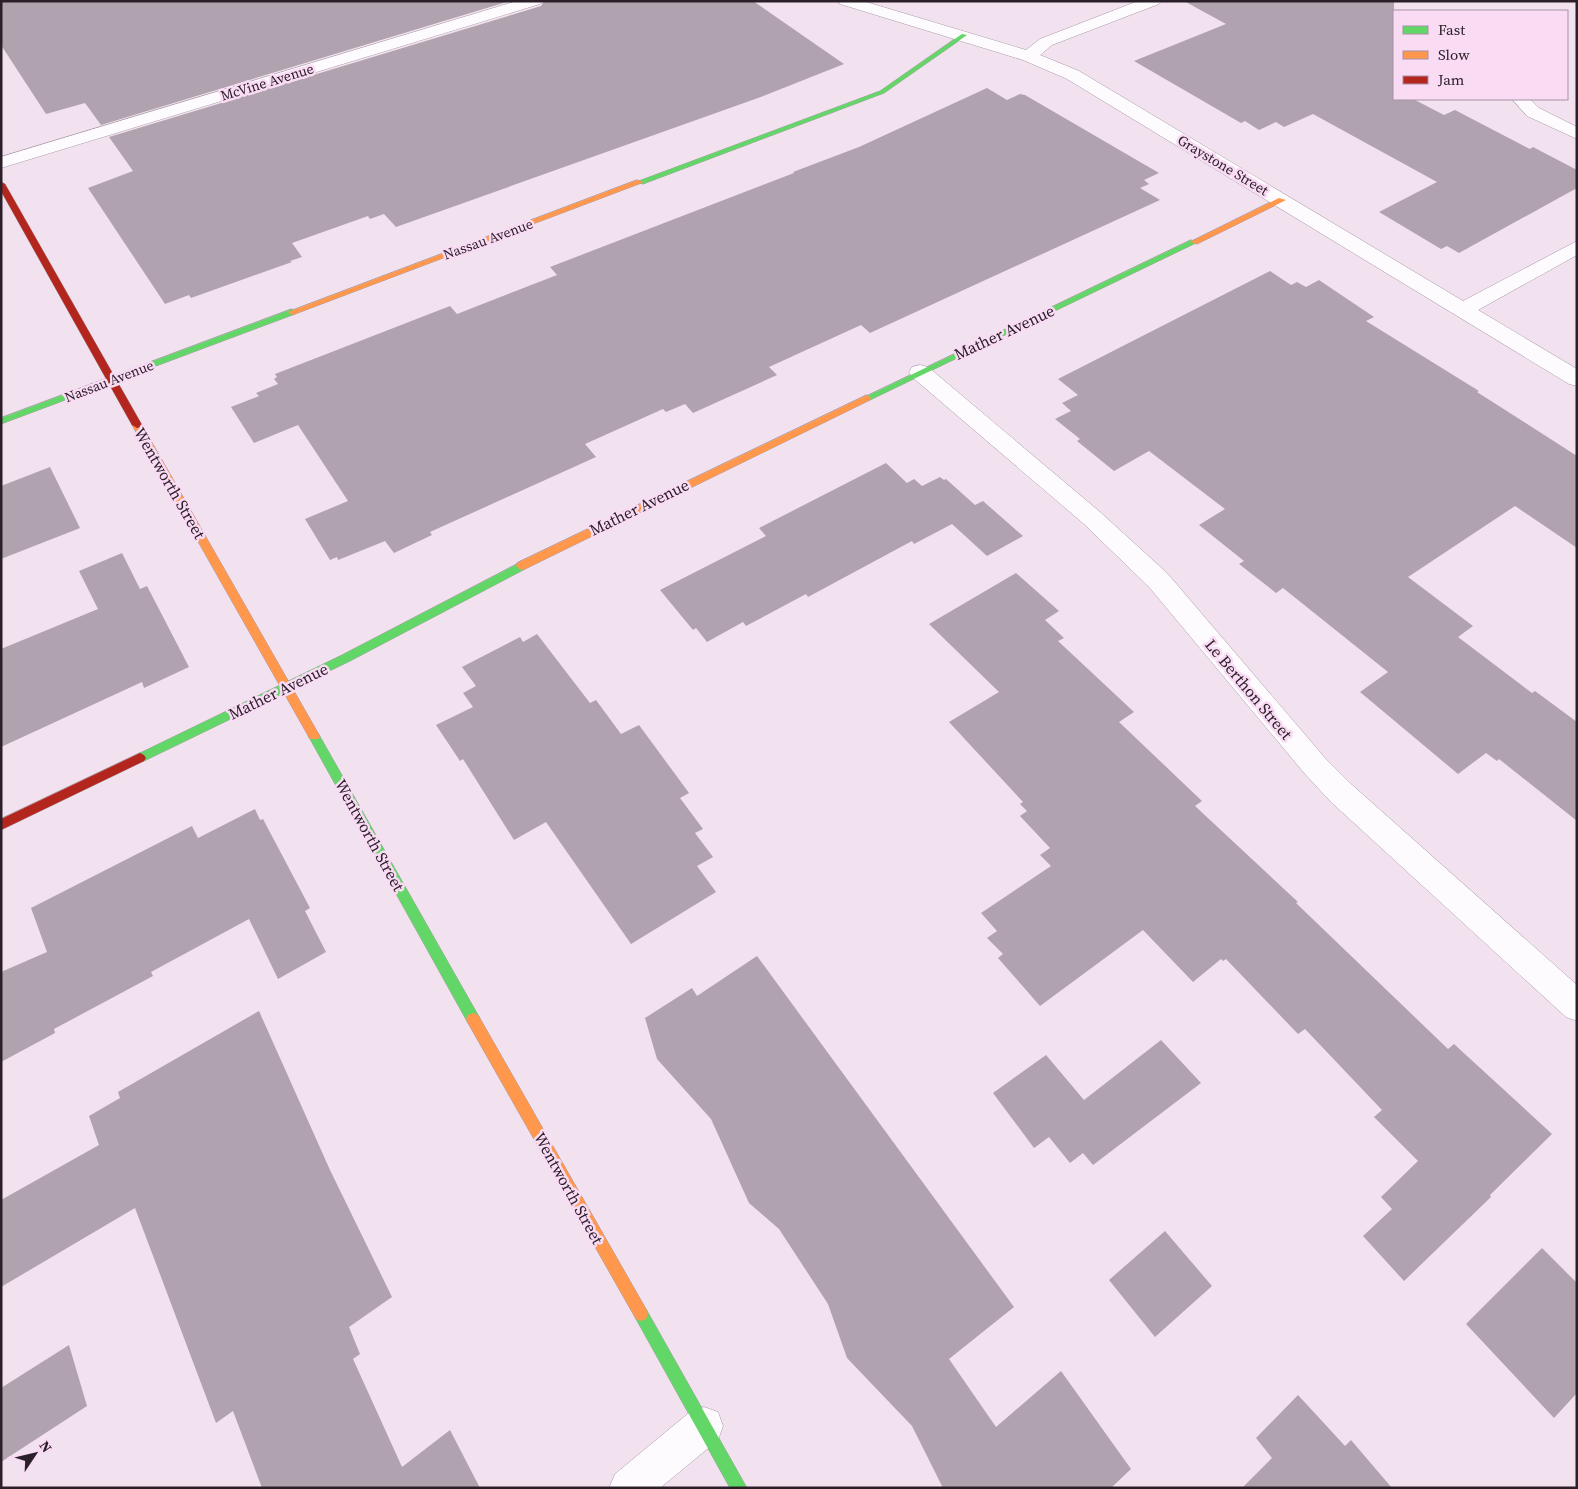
<svg xmlns="http://www.w3.org/2000/svg" width="1578" height="1489" viewBox="0 0 1578 1489" font-family="'Source Serif 4',serif">
  <rect width="100%" height="100%" fill="#f2e2f0"/>
  <path fill="#b1a2af" d="M1 1H510L101 125 85 103 46 114 1 45Z
    M544 1H753L844 64 758 98 396 227 384 214 370 219 368 216 292 243 302 257 290 261 292 262 191 298 189 295 165 304 88 188 133 171 109 137 541 6Z
    M1184 1H1394V99H1413L1444 115 1455 110 1530 149 1533 147 1577 170V188L1459 253 1447 246 1441 249 1379 212 1437 182 1313 114 1284 127 1276 122 1259 130 1245 121 1241 123 1134 61 1226 24Z
    M987 88 1007 100 1020 94 1025 95 1159 173 1144 180 1149 184 1140 188 1160 200 870 333 861 325 769 367 777 375 693 413 685 404 666 412 663 409 585 444 596 457 430 532 432 535 394 553 385 541 338 560 337 557 330 560 305 519 348 501 298 425 254 443 231 407 259 396 256 393 278 384 274 379 277 377 275 374 450 306 457 314 557 275 550 267 794 173 793 172 859 147Z
    M1270 271 1291 285 1297 282 1306 287 1319 280 1374 317 1366 321 1479 391 1477 392 1577 456V548L1515 506 1408 577 1473 626 1458 637 1532 693 1535 691 1577 722V821L1499 759 1497 761 1486 753 1458 774 1360 692 1388 672 1283 588 1276 593 1239 564 1244 561 1199 525 1225 509 1149 451 1114 471 1077 441 1080 439 1055 419 1071 411 1062 403 1078 395 1058 379Z
    M886 463 907 483 914 479 922 486 940 477 944 480 946 479 975 505 983 501 1023 536 987 556 952 524 914 544 912 541 808 597 806 594 746 626 743 622 707 642 696 628 693 630 660 590 766 536 759 528Z
    M50 467 80 528 1 559V486Z
    M122 553 140 589 147 586 189 667 144 688 142 682 1 747V649L98 609 79 571Z
    M1016 573 1059 611 1045 620 1064 638 1058 641 1134 712 1119 722 1202 801 1195 806 1298 902 1296 903 1448 1049 1454 1044 1552 1134 1490 1195 1491 1197 1404 1281 1363 1236 1392 1209 1381 1197 1418 1161 1374 1117 1382 1110 1305 1029 1298 1034 1226 959 1223 961 1221 959 1193 982 1143 930 1040 1006 998 958 1003 954 987 938 997 931 981 913 1051 866 1040 855 1050 848 1020 816 1027 811 1020 804 1023 802 949 722 999 692 929 624Z
    M537 634 590 703 596 700 621 734 639 725 689 793 680 798 703 829 695 833 713 857 697 866 716 892 631 944 546 822 514 840 463 759 460 761 436 725 473 707 463 693 476 686 462 667 520 637 523 642Z
    M255 809 260 820 263 819 310 908 305 911 326 952 278 979 249 919 151 972 153 976 54 1029 55 1033 1 1062V972L47 952 31 908 192 826 198 838Z
    M757 956 1014 1307 949 1359 996 1427 1061 1371 1131 1469 1111 1488H943L912 1426 847 1358 828 1304 779 1229 749 1203 711 1119 657 1059 645 1018 692 988 697 996Z
    M259 1011 330 1170 392 1297 349 1327 360 1354 353 1359 402 1467 450 1430 480 1488H262L233 1411 216 1423 135 1208 1 1287V1200L99 1145 89 1116 120 1098 118 1092Z
    M1161 1040 1201 1083 1093 1165 1083 1153 1070 1163 1049 1137 1034 1148 993 1093 1046 1055 1084 1100Z
    M1165 1231 1212 1286 1155 1337 1109 1280Z
    M1542 1248 1577 1283V1393L1554 1418 1466 1324Z
    M69 1345 87 1406 1 1462V1388Z
    M1298 1395 1345 1446 1351 1440 1392 1488H1242L1272 1458 1256 1438Z"/>
  <g fill="none" stroke-linecap="round" stroke-linejoin="round">
    <defs>
      <path id="street" d="M517 1H542L540 4 1 168V157Z
        M838 1H863L1026 50 1040 39 1138 1H1161L1159 4 1052 45 1040 55 1079 71 1463 301 1577 241V255L1478 310 1577 369V386L1569 384 1067 79 1023 60 840 4Z
        M1512 99H1530L1539 108 1577 127V139L1527 116Z
        M920 365 928 367 1100 512 1167 573 1325 758 1351 784 1577 985V1021L1566 1017 1331 802 1305 774 1149 587 1084 524 912 377 909 372 912 367Z
        M704 1407 718 1412 723 1426 718 1440 660 1488H609L615 1474 690 1412Z"/>
      <path id="fast" d="M962 34 967 35 884 93 643 184 636 182 880 91Z
        M1191 240 1198 242 870 400H864L863 398Z
        M292 309 296 312 295 314 1 424V418Z
        M521 562 525 563 526 566 525 569 350 661 144 761H136L134 758 136 755 342 655Z
        M314 731 318 733 478 1015 480 1019 478 1023 473 1025 468 1023 310 739 308 736 310 733Z
        M641 1307 646 1309 747 1488H730L636 1319 634 1314 636 1309Z"/>
      <path id="slow" d="M637 180 644 182 295 314 292 315 288 312Z
        M1279 198 1286 200 1197 244 1190 242Z
        M867 395 871 398 870 400 525 569 521 570 516 566 517 563Z
        M137 422 142 425 318 733 320 736 318 739H310L132 425Z
        M473 1013 478 1015 646 1309 648 1314 646 1319 641 1321 636 1319 468 1023 466 1019 468 1015Z"/>
      <path id="jam" d="M1 182 5 184 142 425 140 427 137 428 132 425 1 191Z
        M140 753 144 755 146 758 144 761 1 830V819Z"/>
    </defs>
    <use href="#street" stroke="#a79aa5" stroke-width="1"/>
    <use href="#fast" stroke="#a79aa5" stroke-width="1"/>
    <use href="#slow" stroke="#a79aa5" stroke-width="1"/>
    <use href="#jam" stroke="#a79aa5" stroke-width="1"/>
    <use href="#street" fill="#fdfbfd" fill-rule="evenodd"/>
    <use href="#fast" fill="#63d668" fill-rule="evenodd"/>
    <use href="#slow" fill="#ff974d" fill-rule="evenodd"/>
    <use href="#jam" fill="#b3261e" fill-rule="evenodd"/>
  </g>
  <g text-anchor="middle" stroke-width="5" stroke-linejoin="round" paint-order="stroke">
    <g font-size="14" fill="#2b2029" stroke="#f9dbf4">
      <text transform="translate(267 82) rotate(-17)" y="5">McVine Avenue</text>
      <text transform="translate(1223 165) rotate(31)" y="5">Graystone Street</text>
      <text transform="translate(488 239) rotate(-20)" y="5">Nassau Avenue</text>
      <text transform="translate(109 381) rotate(-21)" y="5">Nassau Avenue</text>
    </g>
    <g font-size="16" fill="#2b2029" stroke="#f9dbf4">
      <text transform="translate(1004 332) rotate(-25)" y="6">Mather Avenue</text>
      <text transform="translate(170 483) rotate(60)" y="6">Wentworth Street</text>
      <text transform="translate(639 507) rotate(-26)" y="6">Mather Avenue</text>
      <text transform="translate(1249 689) rotate(50)" y="6">Le Berthon Street</text>
      <text transform="translate(278 691) rotate(-26)" y="6">Mather Avenue</text>
      <text transform="translate(370 835) rotate(61)" y="6">Wentworth Street</text>
      <text transform="translate(569 1188) rotate(61)" y="6">Wentworth Street</text>
    </g>
  </g>
  <rect width="1578" height="1489" fill="none" stroke="#2b2029" stroke-width="5"/>
  <rect x="1393" y="10" width="175" height="90" fill="#f9dbf4" stroke="#a790a3"/>
  <rect x="1403" y="26" width="25" height="8" fill="#63d668" stroke="#a790a3"/>
  <text x="1438" y="35" font-size="15" fill="#2b2029">Fast</text>
  <rect x="1403" y="51" width="25" height="8" fill="#ff974d" stroke="#a790a3"/>
  <text x="1438" y="60" font-size="15" fill="#2b2029">Slow</text>
  <rect x="1403" y="76" width="25" height="8" fill="#b3261e" stroke="#a790a3"/>
  <text x="1438" y="85" font-size="15" fill="#2b2029">Jam</text>
  <g transform="translate(35 1454) rotate(55)" stroke="#f9dbf4" stroke-width="4" paint-order="stroke">
  <path d="M0-4L9 19L0 12L-9 19Z" fill="#2b2029"/>
  <text y="-8" font-size="14" font-weight="bold" text-anchor="middle" fill="#2b2029">N</text>
  </g>
</svg>
